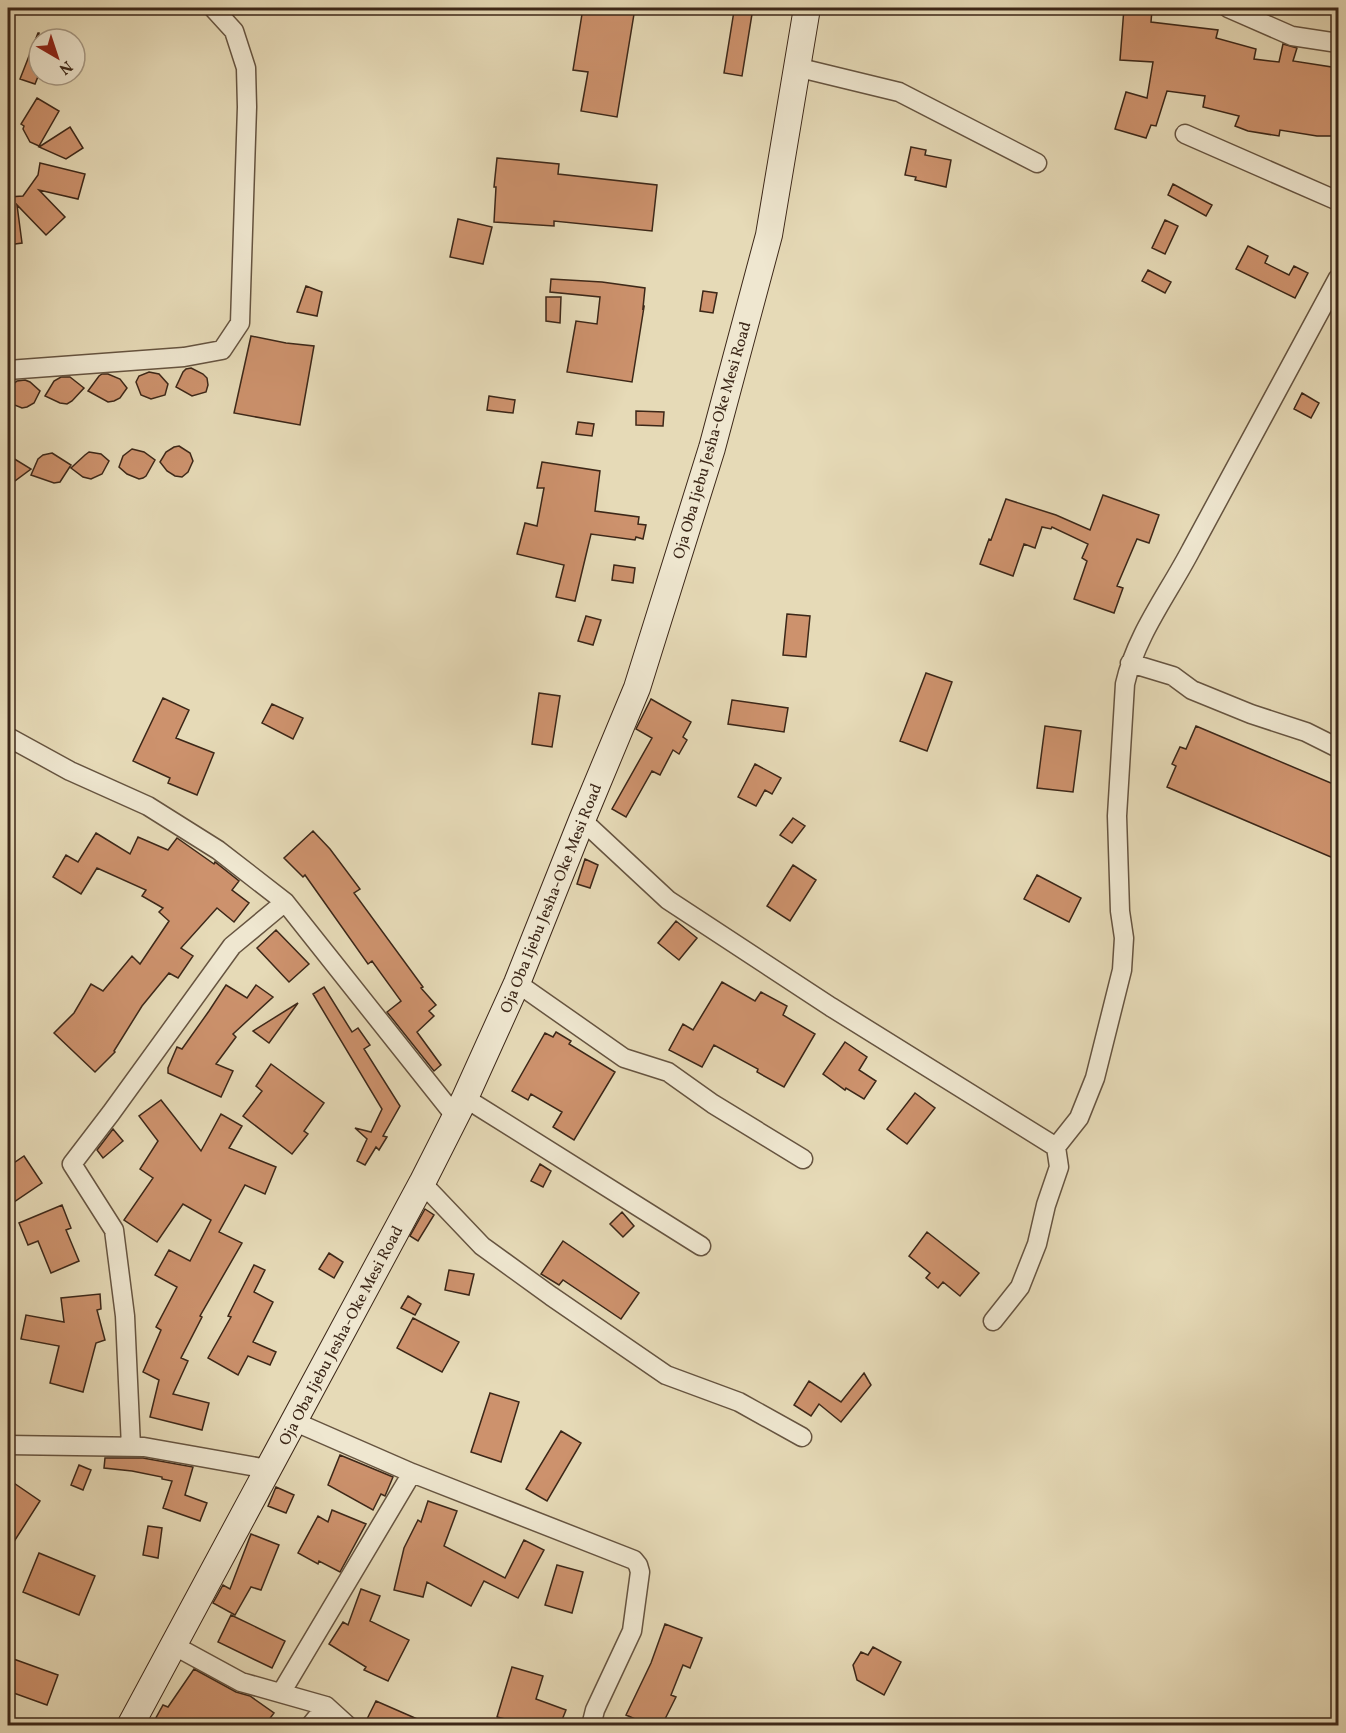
<svg xmlns="http://www.w3.org/2000/svg" width="1346" height="1733" viewBox="0 0 1346 1733" font-family="Vollkorn,serif">
  <rect width="100%" height="100%" fill="#e6dab7"/>
  <filter id="stains"><feTurbulence type="fractalNoise" baseFrequency=".00333" numOctaves="4"/><feColorMatrix values="0 0 0 0 .2 0 0 0 0 .09 0 0 0 0 .02 0 0 0 .5 -.17"/></filter>
  <radialGradient id="worn" r=".72"><stop offset=".6" stop-color="#630" stop-opacity="0"/><stop offset="1" stop-color="#630" stop-opacity=".3"/></radialGradient>
  <path fill="#cd926d" stroke="#3c2718" stroke-width="1.5" d="M583 8H635L617 117 581 111 588 72 573 70Z
    M1124 8 1152 10 1151 22 1218 30 1216 38 1256 49 1254 59 1279 62 1283 44 1297 48 1293 61 1338 68V136H1317L1280 130 1279 136 1248 131 1235 126 1239 116 1203 107 1205 96 1167 91 1156 126 1151 125 1146 138 1115 129 1126 92 1147 98 1153 62 1120 60Z
    M734 11 752 14 742 76 724 73Z
    M38 33H39V74L35 84 20 79Z
    M37 98 59 111 39 146 30 142 23 129 24 126 21 124Z
    M70 127 83 148 66 159 39 147Z
    M911 147 926 150 925 155 951 160 946 187 915 180 916 177 905 175Z
    M497 158 559 164 558 174 657 185 652 231 554 221V226L494 222 496 187H494Z
    M40 163 85 174 78 199 39 190 65 217 46 235 17 205 22 243 8 245V197L23 196 38 175Z
    M1173 184 1212 205 1206 216 1168 195Z
    M458 219 492 227 483 264 450 257Z
    M1165 220 1178 226 1165 254 1152 248Z
    M1248 246 1268 256 1265 263 1289 275 1294 266 1308 273 1295 298 1236 269Z
    M1148 270 1171 282 1165 293 1142 281Z
    M551 279 602 282 645 288 643 308 644 307 632 382 567 372 576 321 597 324 600 297 550 292Z
    M306 286 322 292 317 316 297 312Z
    M703 291 717 293 713 313 700 311Z
    M546 297H561L560 323 546 321Z
    M251 336 286 343 314 346 300 425 234 413Z
    M191 368 203 374 207 378 208 385 206 392 192 396 176 387 183 372 186 369Z
    M149 372 159 374 168 384 165 395 151 399 141 395 136 382 139 376Z
    M102 374H108L120 379 127 388 120 398 114 401 108 402 88 391 99 376Z
    M70 377 84 388 72 401 67 404 60 403 45 396 54 381 61 377Z
    M25 380 30 382 40 391 34 403 27 407 22 408 12 404 9 398V388L17 381Z
    M1302 393 1319 403 1311 418 1294 409Z
    M489 396 515 400 513 413 487 410Z
    M636 411 664 412 663 426 636 425Z
    M578 422 594 424 592 436 576 434Z
    M179 446 190 453 193 461 188 472 182 477 175 476 167 471 160 462 166 452 174 447Z
    M132 449 144 452 155 460 146 476 143 478 139 479 127 474 119 467 123 456Z
    M89 452 101 454 109 461 102 474 91 479 83 477 71 468 85 455Z
    M52 453 71 465 60 482 54 483 31 475 38 459 43 455Z
    M8 455 31 469 8 486Z
    M542 462 600 471 595 511 639 517 638 524 646 525 643 539 636 537 635 540 591 534 575 601 556 597 564 565 517 554 525 523 537 526 544 488H537Z
    M1103 495 1159 515 1149 543 1137 539 1117 586 1123 588 1114 613 1074 599 1087 561 1082 558 1088 544 1052 527 1051 529 1042 527 1035 548 1024 544 1013 576 980 564 989 539 991 540 1006 499 1056 515 1090 530Z
    M614 565 635 568 633 583 612 580Z
    M787 614 810 616 806 657 783 655Z
    M586 616 601 620 593 645 578 641Z
    M926 673 952 682 927 751 900 741Z
    M539 693 560 696 552 747 532 744Z
    M163 698 189 710 176 738 214 753 197 795 168 783 170 778 133 761Z
    M651 699 691 722 683 737 687 740 679 754 673 750 660 775 652 771 626 817 612 809 652 738 636 729Z
    M732 700 788 708 784 732 728 724Z
    M272 704 303 718 293 739 262 723Z
    M1045 726 1081 731 1073 792 1037 788Z
    M1196 726 1338 786V860L1167 787 1176 766 1172 764 1180 747 1186 749Z
    M755 764 781 778 772 794 765 790 756 806 738 797Z
    M793 818 805 826 792 843 780 835Z
    M313 831 330 849 360 889 354 893 423 987 421 988 436 1005 429 1011 434 1016 417 1032 441 1065 434 1071 387 1012 401 1001 372 961 368 964 305 875 303 877 284 858Z
    M96 833 130 854 138 837 168 850 177 838 214 864 215 862 239 881 232 890 249 903 234 922 217 908 181 948 193 956 178 978 169 973 142 1006 114 1051 115 1052 95 1072 54 1033 74 1013 91 984 103 991 132 956 140 964 169 921 159 912 163 908 142 896 146 890 97 868 81 894 53 877 66 855 78 862Z
    M585 859 598 865 590 888 577 884Z
    M793 865 816 880 790 921 767 906Z
    M1037 875 1081 898 1069 922 1024 899Z
    M676 921 697 938 679 960 658 943Z
    M276 930 309 964 289 982 257 948Z
    M722 982 755 1001 761 992 787 1006 783 1015 815 1034 784 1087 757 1072 758 1069 714 1045 702 1067 669 1050 683 1024 693 1030Z
    M226 985 247 998 256 985 273 997 233 1034 236 1037 216 1064 233 1071 221 1097 168 1073V1068L177 1047 182 1049 209 1011Z
    M324 987 352 1032 358 1028 370 1045 364 1049 400 1106 383 1136 387 1137 379 1150 376 1147 365 1165 357 1161 367 1139 355 1128 371 1132 382 1109 313 994Z
    M298 1003 269 1043 253 1031Z
    M556 1032 571 1041 569 1044 615 1072 574 1140 553 1127 562 1112 531 1094 528 1100 512 1091 545 1033 553 1037Z
    M845 1042 867 1057 859 1070 876 1081 864 1099 846 1088 845 1090 823 1074Z
    M271 1064 324 1103 304 1131 308 1134 292 1154 243 1116 262 1091 256 1086Z
    M915 1093 935 1108 907 1144 887 1129Z
    M161 1100 201 1151 221 1114 242 1126 229 1148 276 1167 265 1194 245 1185 219 1232 242 1243 200 1316 202 1317 181 1358 188 1361 173 1394 209 1403 202 1430 150 1417 159 1380 143 1372 161 1330 156 1327 177 1287 155 1275 169 1250 190 1261 211 1220 183 1204 157 1242 124 1220 153 1178 140 1169 158 1141 139 1116Z
    M113 1129 123 1141 103 1158 97 1150Z
    M24 1156 42 1183 8 1206V1167Z
    M540 1164 551 1171 543 1187 531 1181Z
    M62 1205 71 1228 66 1230 79 1261 51 1273 38 1241 28 1245 19 1223Z
    M425 1209 434 1215 418 1241 410 1236Z
    M622 1212 634 1226 623 1237 610 1224Z
    M927 1232 979 1273 960 1296 943 1282 938 1288 926 1278 930 1273 909 1256Z
    M563 1241 639 1293 621 1319 563 1280 559 1285 541 1274Z
    M329 1253 343 1262 334 1278 319 1269Z
    M254 1265 265 1270 254 1292 273 1302 253 1342 276 1352 270 1365 248 1356 238 1375 208 1358 231 1317 228 1316Z
    M449 1270 474 1274 469 1295 445 1290Z
    M100 1294 101 1309 97 1310 105 1340 96 1343 83 1392 50 1383 59 1346 21 1339 26 1315 64 1322 61 1298Z
    M408 1296 421 1304 415 1315 401 1308Z
    M413 1318 459 1342 442 1372 397 1348Z
    M864 1373 871 1385 841 1422 819 1404 811 1416 794 1405 809 1381 841 1402Z
    M490 1393 519 1402 501 1462 471 1452Z
    M561 1431 581 1443 547 1501 526 1489Z
    M340 1455 393 1477 385 1496 381 1494 373 1510 328 1485Z
    M105 1458H143L193 1467 185 1495 207 1503 200 1521 163 1508 172 1481 162 1479V1477L132 1471 104 1468Z
    M79 1465 91 1470 83 1490 71 1485Z
    M8 1479 40 1501 8 1551Z
    M276 1487 294 1495 286 1513 268 1506Z
    M428 1501 457 1511 444 1546 505 1578 524 1540 544 1550 518 1598 484 1581 471 1606 427 1582 423 1597 394 1590 404 1548 418 1520 421 1522Z
    M332 1510 366 1524 340 1572 319 1561 318 1564 298 1553 318 1516 328 1522Z
    M148 1526 162 1528 158 1558 143 1555Z
    M251 1534 279 1545 261 1590 251 1587 235 1615 213 1603 223 1585 230 1589Z
    M39 1553 95 1576 79 1615 23 1592Z
    M557 1565 583 1572 572 1613 545 1605Z
    M361 1589 380 1596 370 1621 409 1640 388 1681 364 1670 366 1667 329 1644 343 1622 348 1625Z
    M231 1615 285 1641 272 1668 218 1642Z
    M665 1624 702 1638 690 1668 683 1665 671 1695 676 1697 662 1725H649L626 1715 651 1663Z
    M873 1647 901 1662 884 1695 857 1680 853 1665 861 1652 868 1655Z
    M8 1657 58 1675 47 1705 8 1691Z
    M512 1667 543 1676 536 1699 566 1710 560 1725H528L497 1717Z
    M194 1669 236 1692 250 1696 274 1713 265 1725H152L163 1705 168 1707Z
    M376 1701 431 1725H376L366 1721Z"/>
  <g fill="none" stroke-linecap="round" stroke-linejoin="round">
    <defs>
      <path id="minor" d="M1228 8 1292 36 1338 43
        M796 67 899 92 1037 163
        M1185 134 1338 201
        M8 370 184 357 222 350 240 323 247 107 246 68 234 31 213 8
        M1130 663 1173 676 1192 690 1251 714 1306 732 1338 748
        M8 737 70 771 148 806 218 850 285 902 455 1116
        M582 820 668 900 831 1007 1056 1147 1059 1167 1046 1205 1037 1244 1020 1287 993 1321
        M517 983 624 1058 668 1072 713 1104 803 1159
        M465 1098 701 1246
        M1056 1147 1079 1118 1095 1078 1122 970 1124 938 1120 911 1117 816 1125 684C1136 635 1168 594 1191 550 1240 459 1289 368 1338 278
        M422 1183 482 1246 551 1296 666 1375 739 1402 802 1437
        M293 1421 412 1473 634 1560 638 1565 640 1572 632 1631 595 1710 591 1726
        M8 1445 144 1447 268 1469
        M131 1447 125 1316 114 1230 72 1164 111 1113 232 946 285 902
        M173 1645 241 1682 326 1706 348 1726
        M281 1693 412 1473
        M310 1726 326 1706"/>
      <path id="secondary" d="M130 1726 422 1183 465 1098 517 983 582 820 637 688 712 448 769 235 807 8"/>
    </defs>
    <use href="#minor" stroke="#665440" stroke-width="21"/>
    <use href="#secondary" stroke="#3c2718" stroke-width="28"/>
    <use href="#minor" stroke="#efe7d0" stroke-width="18"/>
    <use href="#secondary" stroke="#efe7d0" stroke-width="26"/>
  </g>
  <g text-anchor="middle" stroke-width="4.5" stroke-linejoin="round" paint-order="stroke">
    <g font-size="16" fill="#3c2718" stroke="#efe7d0">
      <text transform="translate(711 440) rotate(-74)" y="6">Oja Oba Ijebu Jesha-Oke Mesi Road</text>
      <text transform="translate(550 898) rotate(-68)" y="6">Oja Oba Ijebu Jesha-Oke Mesi Road</text>
      <text transform="translate(340 1335) rotate(-62)" y="6">Oja Oba Ijebu Jesha-Oke Mesi Road</text>
    </g>
  </g>
  <rect width="1346" height="1733" fill="none" stroke="#e6dab7" stroke-width="30"/>
  <rect x="9" y="9" width="1328" height="1715" fill="none" stroke="#3c2718" stroke-width="3"/>
  <rect x="15" y="15" width="1316" height="1703" fill="none" stroke="#3c2718" stroke-width="1.5"/>
  <g transform="translate(57 57) rotate(141)"><circle r="28" fill="#efe7d0" stroke="#a79a86" stroke-width="1.5"/>
  <path d="M0-4.5L10 22L0 15L-10 22Z" fill="#8f2418"/>
  <text y="-9" font-size="16" font-weight="bold" text-anchor="middle" fill="#3c2718">N</text>
  </g>
  <rect width="100%" height="100%" filter="url(#stains)"/>
  <rect width="100%" height="100%" fill="url(#worn)"/>
</svg>
